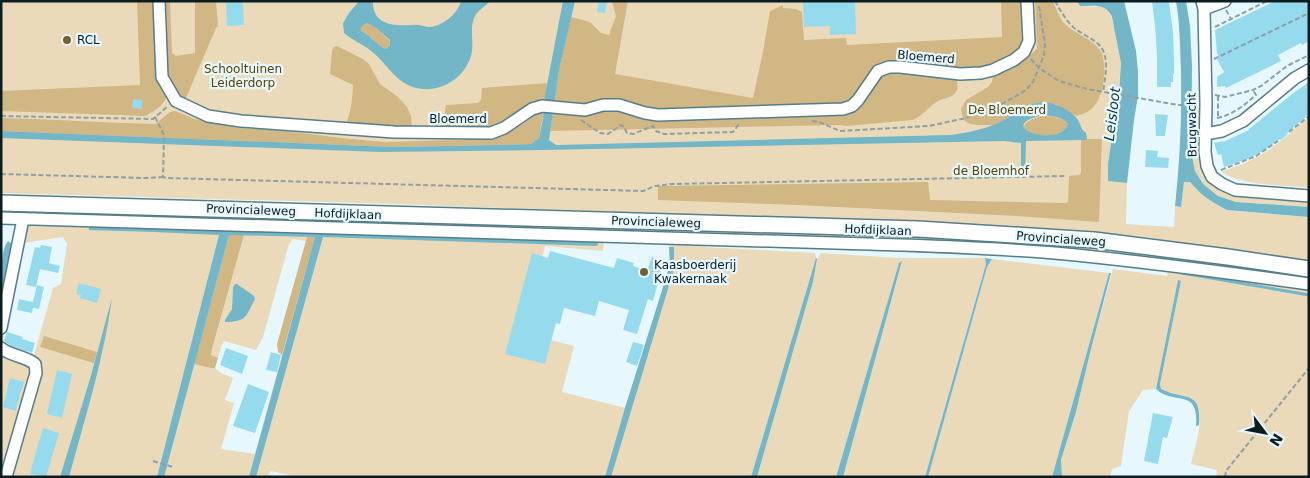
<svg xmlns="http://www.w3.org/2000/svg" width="1310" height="478" viewBox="0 0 1310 478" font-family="'DejaVu Sans',sans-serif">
  <rect width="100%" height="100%" fill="#e6f8fd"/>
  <path fill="#eadaba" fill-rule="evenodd" d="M1 1H1077L1080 6 1105 7 1109 11 1115 29 1121 63 1117 104 1108 163V181L1127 183 1126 224 1174 227 1175 206 1181 207 1184 182H1190C1201 195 1212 203 1227 210L1309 217V264L1146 237 1077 230 789 218 393 204 1 193Z
    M1201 109 1216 183 1309 196V207L1236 202 1218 196 1203 184 1195 171 1191 151 1192 110Z
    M1309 117V188C1282 185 1243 186 1221 172 1244 164 1263 156 1282 140 1291 133 1299 124 1309 117Z
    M1 208 252 215 286 220 323 221 346 218 625 226 635 231 632 232 1 215Z
    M29 222 949 250C1028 254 1106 260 1184 269 1226 275 1267 282 1309 288V477H1216L1217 470 1191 464C1194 448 1209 409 1192 399 1183 394 1171 394 1161 389L1160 384 1181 281 1178 280 1156 389 1143 390 1129 411 1121 466 1112 469 1110 477H1062L1061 460 1076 412 1090 353 1113 269 1167 276 1168 270 1000 255 705 246V247L815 253 816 258 751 477H297L271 471 268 475 277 477H1V298L15 229ZM229 235H244L212 349 211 355 218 358 221 347 224 341 256 350 263 337 289 244 293 239 306 241 308 237H314L255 454 221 449 234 403 225 400 233 378 221 373 215 368H211L194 363ZM63 237 67 244 61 284 53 288 34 355C23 352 7 351 3 339L23 243ZM604 242 669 244 670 265 625 408 562 392 574 346 524 333 545 246 603 251ZM235 284H237L254 296 255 299C245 316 247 322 225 322V320L232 309 233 287Z
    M650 228 936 235 1110 247V255L646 234V231Z
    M1119 249 1309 275V282L1200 265 1181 261 1155 258 1154 260 1118 256Z
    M821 253 899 258H985L986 263 925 477H843L902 262 899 263 836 477H757L813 282 817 259Z
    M992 259 1109 273 1052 477H928L987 267Z"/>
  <path fill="#d1b784" d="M137 1H156L167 96C163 106 155 111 145 116L1 111V91L140 85Z
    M161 1H170L172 53 176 56 195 53V1H216L218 26 216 28 185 100 175 94 167 78Z
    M612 1H628L615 74 753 98 763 52 770 11 783 5V8L796 9 802 12 804 40 846 38 847 45 1002 37 1001 1H1026L1024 53 988 68 969 70 892 65 845 105 665 111 554 103 559 70 571 17 590 22 601 33 609 35 616 16Z
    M1035 1H1053C1056 8 1059 17 1063 22 1072 33 1090 37 1100 50 1108 62 1104 94 1095 105 1090 112 1083 114 1076 116L1055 104 1006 119 995 125H977L970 124 965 121 962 115 961 109 966 100 988 87 992 82 993 73C1009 67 1027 62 1037 48Z
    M367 23 376 28 390 41 389 48 386 49C378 46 371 36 361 31 361 26 363 25 367 23Z
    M337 46 363 59 369 64 380 84 398 97 407 107 411 116 412 134 343 130C351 115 352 101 353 85L330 74 332 51 334 47Z
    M891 71 956 76C957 81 959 87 956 92 952 98 944 98 938 101 928 107 924 115 913 120L846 126 840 125 550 131 553 110 611 109 646 118 833 113 866 97 883 74Z
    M547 83 544 103 501 129 442 133 446 105 478 103 481 100 482 88Z
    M541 109 544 110 539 138 531 144 498 145 392 147 1 131V118C53 119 104 123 155 124L170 112 175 111 195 119 238 128 277 130 350 139 386 142 482 139C505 137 524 126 541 109Z
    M1042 116C1052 116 1061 117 1068 124 1064 136 1042 138 1031 134 1013 126 1033 118 1042 116Z
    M1086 139H1102L1099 222 1017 216 798 205 658 200V186L928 182 930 200 1066 203 1068 202 1069 176 1079 175 1081 173V140H1085Z
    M229 235H244L212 349 211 355 218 358 215 368H211L194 364Z
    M307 237H315L282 355 278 352 277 344Z
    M44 336 97 352 94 363 40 347Z"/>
  <path fill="#72b6c8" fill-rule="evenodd" d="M359 1H373C372 26 395 26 413 25 418 24 424 27 429 27 441 27 458 14 461 1H490C486 6 480 9 476 14 468 27 475 42 471 56 462 85 426 100 400 80 389 71 381 58 370 50 362 44 352 40 344 33L343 23 349 13ZM367 23 376 28 390 40C390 45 390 47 386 49 378 46 371 36 361 31 361 26 363 25 367 23Z
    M563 1H575L559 70 549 140 556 145 950 135C966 133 981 130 996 124 1015 116 1034 95 1056 105 1063 107 1075 114 1078 120 1081 125 1081 130 1086 133L1087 139 1086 140 1026 141 1025 174H1021V143L1004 141 544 150 380 152 1 138V131L392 147 498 145 531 144 539 138 543 119 545 95ZM1039 116C1050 115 1061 116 1068 124 1060 148 994 128 1039 116Z
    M1077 1H1124L1136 51 1138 72V96L1134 120 1127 183 1108 181V163L1119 92 1121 63 1112 17C1106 3 1094 6 1080 6Z
    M1176 1H1186L1190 26 1192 66 1191 151 1195 171 1203 184 1218 196 1236 202 1309 207V217L1227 210C1211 202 1201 195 1190 182H1184L1181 207 1175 206C1180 161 1182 116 1181 71 1180 47 1180 24 1176 1Z
    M89 227 599 242 597 246 323 237 256 477H249L315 237 229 235 164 477H157L219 235 154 232 89 230Z
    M8 241 12 244 1 298C1 283 0 250 8 241Z
    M669 247H674V269L611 477H605L625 408 670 265Z
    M816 258 817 259 813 282 757 477H751Z
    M985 258 992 259 987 267 928 477H925L986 264Z
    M902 261 843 477H836L899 263Z
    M1109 273H1111L1090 353 1076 412 1061 460 1062 477H1052Z
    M1178 280 1181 281 1160 384 1161 389C1185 401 1202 389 1199 425L1196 426C1199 387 1175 406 1156 389Z
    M235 284H237L254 296 255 299C246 316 247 322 225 322V320L232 309 233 287Z
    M112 298C104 358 85 418 69 477H60L90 379Z"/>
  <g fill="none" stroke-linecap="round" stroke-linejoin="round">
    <path stroke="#72b6c8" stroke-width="3" d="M1182 273 1309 295"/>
  </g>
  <path fill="#96daed" d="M226 1H243L244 25 227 26Z
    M599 1H607L605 13 597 12Z
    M812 1H855L856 34 830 35V26L804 27 803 2Z
    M1152 1H1167L1169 2 1173 32 1174 61V74H1173V82H1171V87H1157V54L1155 26Z
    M1275 1H1309V41L1302 45 1301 43 1278 55 1281 61 1226 88 1225 86 1217 87V77L1224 72 1217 59 1219 58 1217 53 1215 30Z
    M1309 82V114L1287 133 1288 134 1281 140 1280 139 1263 151 1247 159 1224 167 1221 154 1218 155 1214 143 1223 141V142L1249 130V129L1296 91Z
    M133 99 142 100V109L132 108Z
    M1155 114 1168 115 1165 136H1156Z
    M1146 150 1158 151 1157 157 1169 158 1168 168 1145 167Z
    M41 245 52 247 49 263 60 266 58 273 40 269 36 287 26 285 35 247 40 248Z
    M550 251 614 268 617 258 634 263 633 266 647 271 652 257 664 261 653 301 648 299 637 334 623 330 629 310 599 301 595 316 564 308 560 324 556 323 545 364 505 354 532 253 548 258Z
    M79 283 101 289 97 303 80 298 81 295 76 294Z
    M37 285 44 287 39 309 33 308 32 313 17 310 19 299 33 302Z
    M7 332 23 337 22 339 35 343 32 353 12 346 4 341Z
    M633 342 644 345 637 366 626 362Z
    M226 348 248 356 242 374 220 365Z
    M271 352 281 355 277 372 266 370Z
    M57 370 72 374 62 418 47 414Z
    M10 378 24 382 21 392 20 391 19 402 18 401 16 411 3 407Z
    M248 384 269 392 255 433 233 426Z
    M1153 413 1173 417 1167 438 1163 437 1158 464 1144 461Z
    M43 428 59 433 46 477H41L30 473Z"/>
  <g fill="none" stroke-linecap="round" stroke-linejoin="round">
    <defs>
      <path id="minor" d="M159 1 162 77 176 101 208 116 241 121 394 132 491 133 504 128 532 109 542 106 585 110 603 105H619L645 113 658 115 843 109 852 106 858 100 878 71 889 67H900L960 74 981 73 993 70 1014 60 1024 52 1029 41 1027 1
        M1202 1 1204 9 1206 104 1205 152 1207 166 1212 177 1222 184 1235 190 1309 196
        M1204 9 1225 1
        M1205 134 1222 131 1243 121 1295 78 1309 70
        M1 218 901 245C959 247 1018 249 1076 255 1153 263 1231 273 1309 284
        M1 328 23 219
        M1 348C11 356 25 356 35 364L36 373 6 477"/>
      <path id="major" d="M1 203 918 229 1094 240 1228 257 1309 269"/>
    </defs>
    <use href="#minor" stroke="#547e89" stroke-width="14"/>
    <use href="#major" stroke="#547e89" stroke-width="18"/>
    <path stroke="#8fa0a5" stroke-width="2" stroke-dasharray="5 2.5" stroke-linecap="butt" d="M1055 1C1060 10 1066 20 1073 27 1080 33 1090 37 1097 43 1111 54 1105 77 1103 92
      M1226 10 1231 19
      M1215 27 1267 1
      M1031 59 1039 68 1059 81 1087 89 1178 105H1196
      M1214 59 1309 13
      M1215 95 1225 97 1253 90 1261 86 1287 66 1309 55
      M1218 96V118
      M1 116 153 119 167 107
      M155 117 164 135 163 177 167 178 643 191 655 186 672 184 1066 176
      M1217 118C1233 115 1244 105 1256 95L1253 90
      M581 120 600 133 608 134 621 125 624 127 627 133 633 134 653 126 656 131 664 134 733 132 740 123
      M812 121 819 122 840 131 929 126 966 118 1006 102 1026 90 1033 82 1044 55 1045 44 1039 6
      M1289 132 1309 116
      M1221 170 1256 156 1278 141
      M1 174 145 178 163 177
      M153 461 173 467
      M1225 477 1226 471 1309 368"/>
    <use href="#minor" stroke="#fff" stroke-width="11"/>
    <use href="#major" stroke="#fff" stroke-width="15"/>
  </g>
  <g fill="#776030" stroke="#e6f8fd" stroke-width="2">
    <circle cx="67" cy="40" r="5"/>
    <circle cx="644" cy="272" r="5"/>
  </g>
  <g text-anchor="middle" stroke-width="4.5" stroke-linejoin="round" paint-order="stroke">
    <g font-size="12" fill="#0c1d22" stroke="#e6f8fd" text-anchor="start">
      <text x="77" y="44">RCL</text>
      <text x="654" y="269">Kaasboerderij<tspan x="654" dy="14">Kwakernaak</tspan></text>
    </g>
    <g font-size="12" fill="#0c1d22" stroke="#e6f8fd">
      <text transform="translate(926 57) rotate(5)" y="4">Bloemerd</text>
      <text x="458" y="123">Bloemerd</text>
      <text transform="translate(1192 125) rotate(-91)" y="4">Brugwacht</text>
      <text transform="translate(251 210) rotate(2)" y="4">Provincialeweg</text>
      <text transform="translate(348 214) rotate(2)" y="4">Hofdijklaan</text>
      <text transform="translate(656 222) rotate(2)" y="4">Provincialeweg</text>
      <text transform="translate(878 230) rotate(2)" y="4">Hofdijklaan</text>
      <text transform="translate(1061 239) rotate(4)" y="4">Provincialeweg</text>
    </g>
    <g font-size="12" fill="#5d4300" stroke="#e6f8fd">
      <text x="243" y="73">Schooltuinen<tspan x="243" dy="14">Leiderdorp</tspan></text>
      <text x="1007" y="114">De Bloemerd</text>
      <text x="991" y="175">de Bloemhof</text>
    </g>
    <g font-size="14" font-style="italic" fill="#11333b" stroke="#e6f8fd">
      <text transform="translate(1112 114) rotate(-83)" y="5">Leisloot</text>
    </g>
  </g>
  <rect width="1310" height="478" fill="none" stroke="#0c1d22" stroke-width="5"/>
  <g transform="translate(1265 433) rotate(122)" stroke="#e6f8fd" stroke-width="4" paint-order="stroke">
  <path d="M0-4L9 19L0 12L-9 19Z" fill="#0c1d22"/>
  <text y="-8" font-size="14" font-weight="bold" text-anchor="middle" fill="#0c1d22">N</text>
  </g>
</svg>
